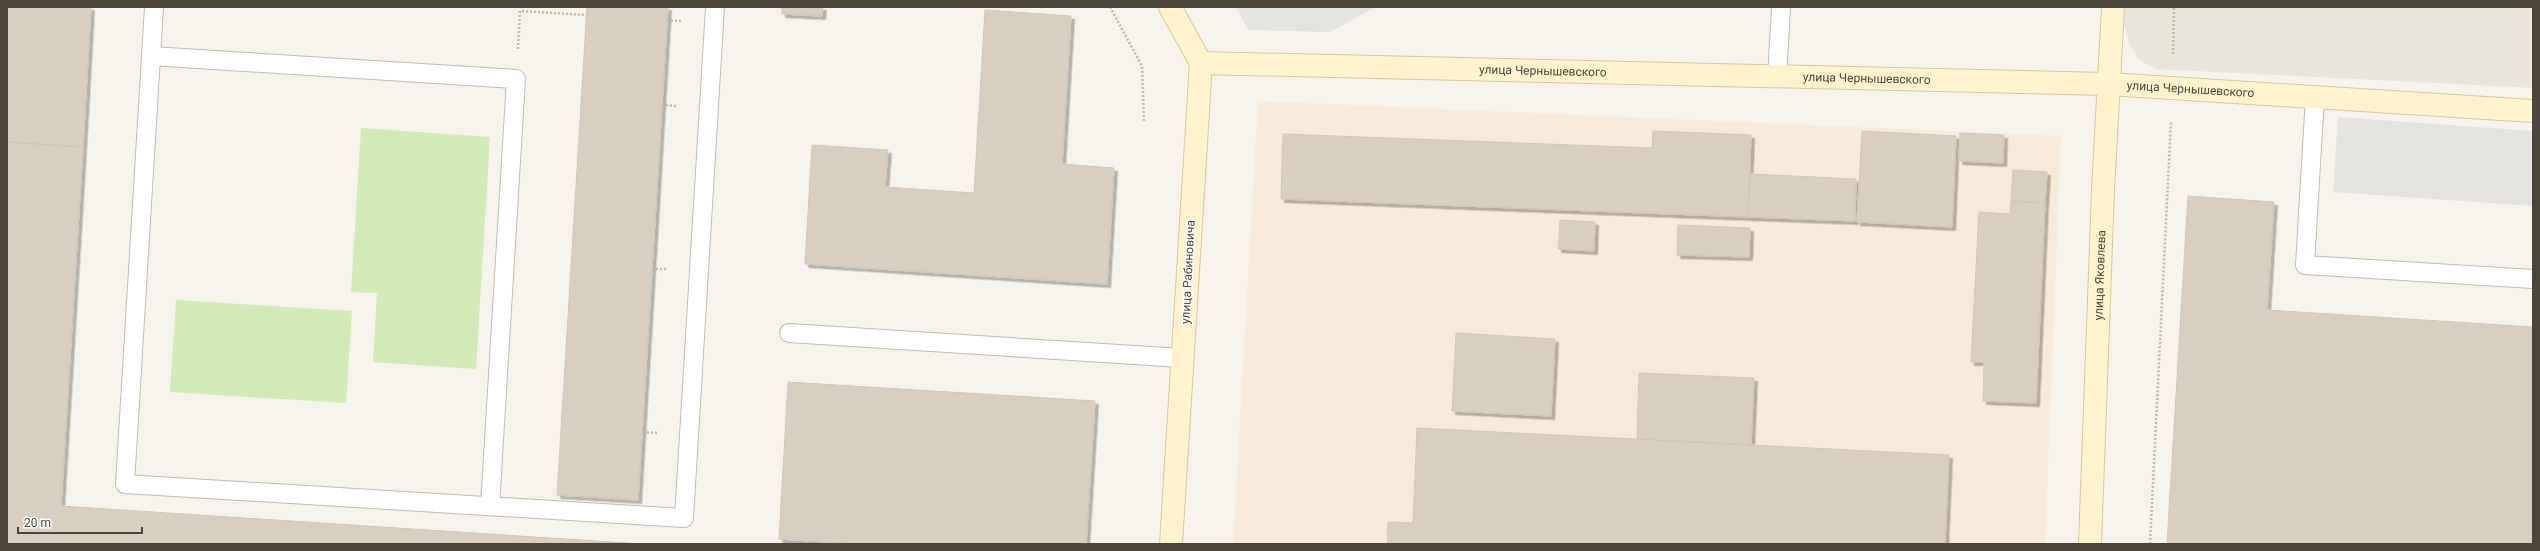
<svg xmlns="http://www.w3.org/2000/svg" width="2540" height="551" viewBox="0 0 2540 551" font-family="Roboto,sans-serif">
  <defs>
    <filter id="shadow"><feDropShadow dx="3.5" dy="3.5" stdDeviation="0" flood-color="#0004"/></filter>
  </defs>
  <rect width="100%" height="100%" fill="#f6f3ec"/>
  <path fill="#eae5da" d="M2125 7H2533V88L2155 69 2138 59 2130 45 2124 24Z"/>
  <path fill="#f7ead8" d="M1258 101 2061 136 2045 544H1233Z"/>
  <path fill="#d2eab5" d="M361 128 490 137 476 369 373 362 377 293 351 292Z
    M176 300 352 311 346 403 170 392Z"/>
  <path fill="#e5e3e0" d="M1236 7H1376L1330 32 1248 30Z
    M2338 117 2533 131V206L2333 192Z"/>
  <path fill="#d8cfc1" stroke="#d3c7b4" filter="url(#shadow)" d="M7 7H91L83 147 7 142Z
    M587 7H668L638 500 557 495Z
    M782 7H823L822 16 782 14Z
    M985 10 1071 16 1062 164 1114 168 1107 284 805 264 812 145 888 150 885 187 974 193Z
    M1653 131 1751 135 1748 217 1281 199 1283 134 1652 148Z
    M1862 131 1956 136 1952 227 1857 222Z
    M1960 133 2004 135 2003 163 1959 161Z
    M7 142 83 147 61 506 642 544H7Z
    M2013 170 2047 172 2045 203 2011 201Z
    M1750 174 1856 179 1855 221 1748 217Z
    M2188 196 2274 202 2267 310 2533 327V544H2167Z
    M2011 201 2045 203 2036 403 1983 401 1984 362H1971L1979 212 2010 214Z
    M1560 220 1595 222 1594 251 1558 249Z
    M1678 225 1750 228 1749 257 1677 255Z
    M1456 333 1555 339 1551 416 1452 411Z
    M1639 373 1754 378 1751 445 1637 439Z
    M788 382 1095 401 1086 544H858L779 539Z
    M1417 428 1949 455 1945 544H1387L1388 522 1413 523Z"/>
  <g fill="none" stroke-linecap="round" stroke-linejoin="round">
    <defs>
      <path id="lane" d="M154 7 125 484 684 518 715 7
        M151 56 516 79 490 506
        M1777 77 1781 7
        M2315 97 2305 265 2533 279
        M789 333 1182 358"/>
      <g id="secondary">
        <path d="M1170 7 1201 63 1171 544"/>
        <path id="s1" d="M1201 63 2108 84 2533 111"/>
        <path id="s2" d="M2090 544 2103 190 2113 7"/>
      </g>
    </defs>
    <use href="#lane" stroke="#c2bbae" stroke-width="20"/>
    <use href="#secondary" stroke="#d6c79b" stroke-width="24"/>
    <path stroke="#c4b79f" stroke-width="2.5" stroke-dasharray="2 2" stroke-linecap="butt" d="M1110 7 1142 66 1144 121
      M667 20 682 21
      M518 49 520 11 586 15
      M2173 54 2174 7
      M662 105 678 106
      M652 269H668
      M643 432 658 433
      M2150 544 2171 121"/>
    <use href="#lane" stroke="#fff" stroke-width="18"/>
    <use href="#secondary" stroke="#fff3cd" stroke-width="22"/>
  </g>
  <g text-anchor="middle" stroke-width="3" stroke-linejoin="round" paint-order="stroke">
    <g font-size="12" fill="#4b4439" stroke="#fff">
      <text dy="4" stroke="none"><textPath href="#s1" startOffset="342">улица Чернышевского</textPath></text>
      <text dy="4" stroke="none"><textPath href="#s1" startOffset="666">улица Чернышевского</textPath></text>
      <text dy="4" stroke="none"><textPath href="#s1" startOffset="990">улица Чернышевского</textPath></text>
      <text transform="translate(1188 272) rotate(-87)" y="4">улица Рабиновича</text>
      <text dy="4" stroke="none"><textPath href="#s2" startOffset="269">улица Яковлева</textPath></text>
    </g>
  </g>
  <rect width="2540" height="551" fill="none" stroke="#4b4439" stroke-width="16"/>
  <path d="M18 527v6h124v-6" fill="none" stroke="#4b4439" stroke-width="2"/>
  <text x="24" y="527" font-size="12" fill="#4b4439" stroke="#ffffff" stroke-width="3" paint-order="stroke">20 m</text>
</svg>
